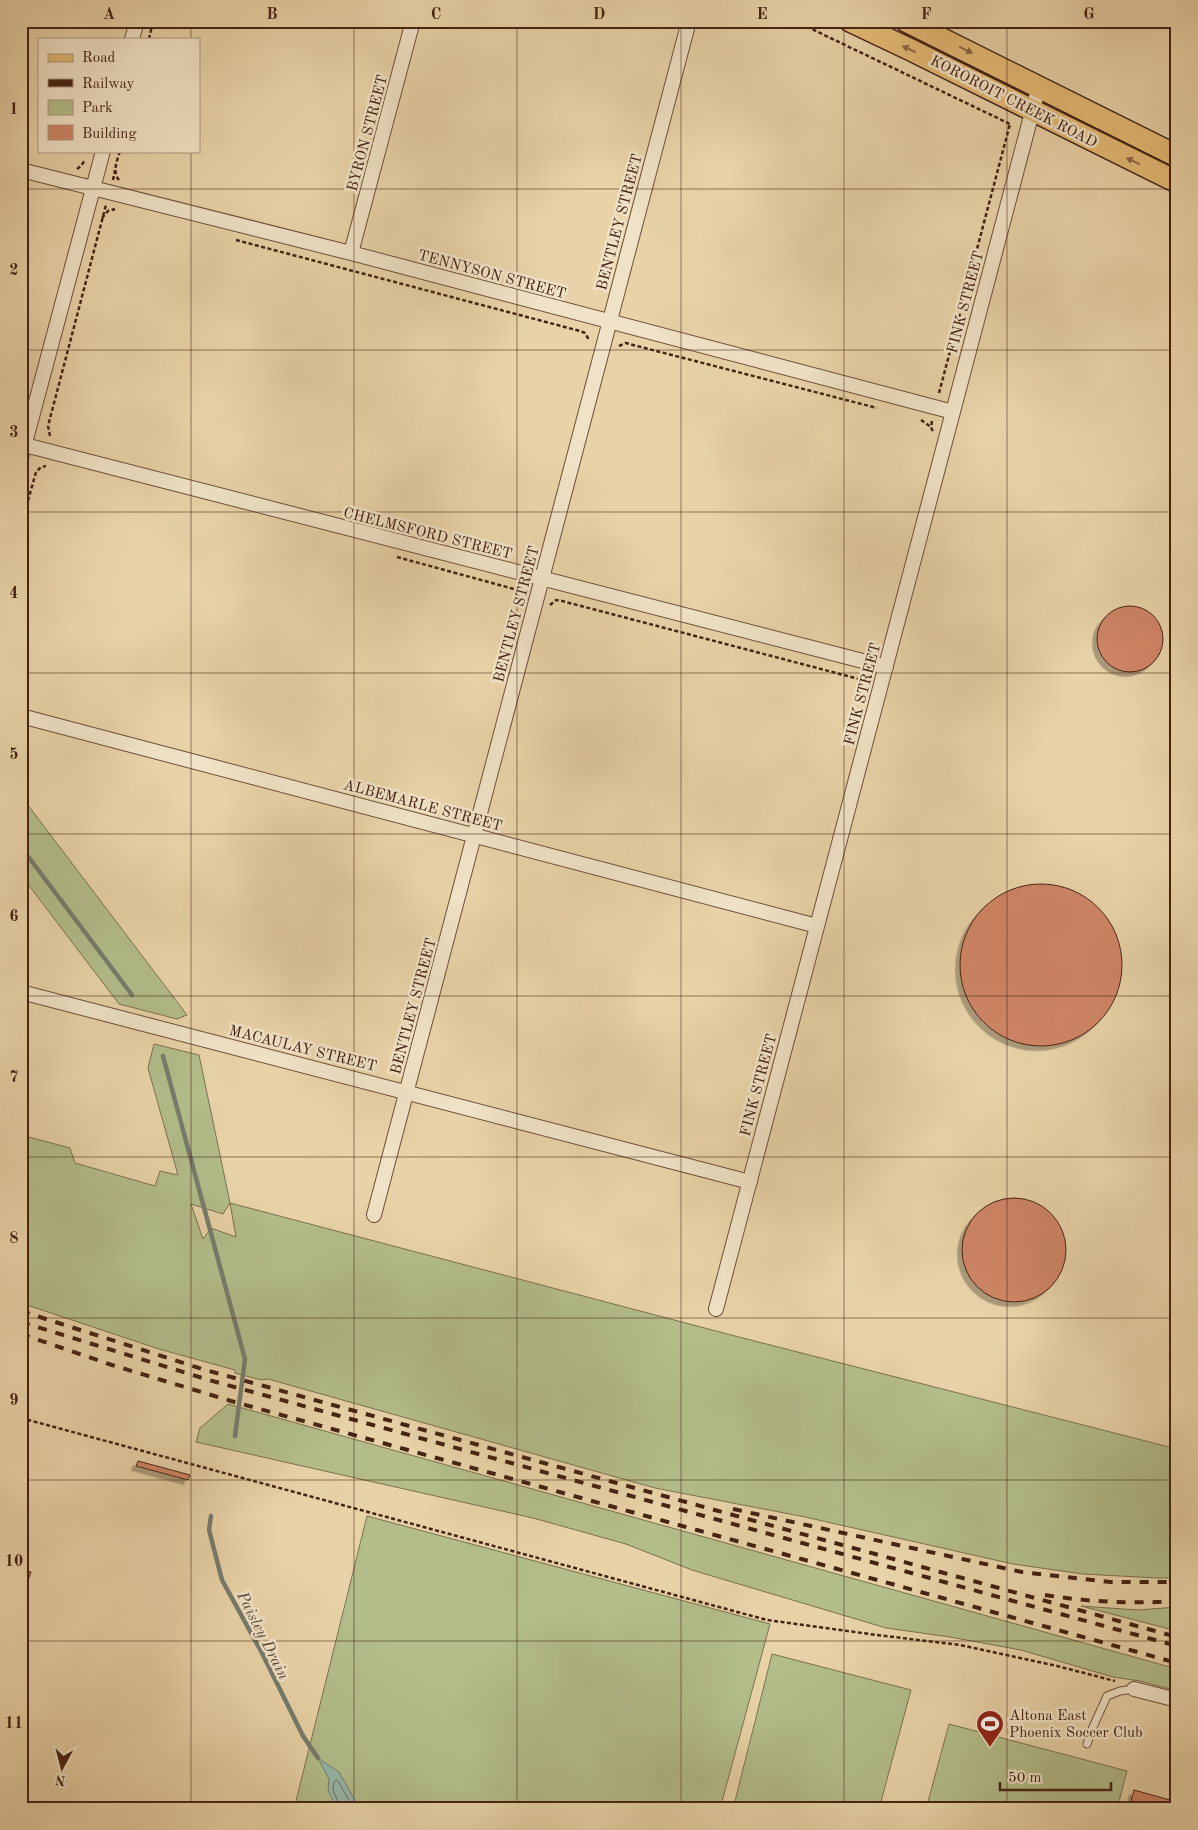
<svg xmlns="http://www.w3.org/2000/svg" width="1198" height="1830" viewBox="0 0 1198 1830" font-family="'Old Standard TT',serif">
  <defs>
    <filter id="shadow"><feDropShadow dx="-4.5" dy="4.5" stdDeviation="0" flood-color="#0004"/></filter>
  </defs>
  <rect width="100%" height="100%" fill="#e8d2a7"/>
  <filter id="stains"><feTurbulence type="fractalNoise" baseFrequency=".004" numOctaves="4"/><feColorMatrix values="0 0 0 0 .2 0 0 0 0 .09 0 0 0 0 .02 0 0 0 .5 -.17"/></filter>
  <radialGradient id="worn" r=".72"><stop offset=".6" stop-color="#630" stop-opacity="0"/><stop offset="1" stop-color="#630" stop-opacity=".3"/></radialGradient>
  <path fill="#b2bd8a" stroke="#7c704f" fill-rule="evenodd" d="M21 796 187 1015 177 1019 119 1004 21 875Z
    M154 1044 199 1055 230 1203 735 1336 1177 1449V1578H1157L1083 1574 1013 1564 805 1517 655 1488 268 1379 261 1380 235 1373V1370L159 1349 21 1303V1135L70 1148 75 1163 155 1186 160 1171 178 1175 148 1068ZM230 1203 236 1237 211 1228 203 1239 191 1204 223 1214Z
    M228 1404 1177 1669V1691L1140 1681 1113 1677 1021 1650 950 1637 886 1628 692 1570 626 1544 533 1518 196 1442 200 1428Z
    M367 1516 770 1624 720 1809H294Z
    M1081 1606 1138 1610 1177 1607V1631Z
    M772 1654 911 1690 879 1809H733Z
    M949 1724 1127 1771 1117 1809H926Z"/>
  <path fill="#97b7a9" stroke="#767c6d" d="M318 1758 339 1772 360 1809H337L328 1790 329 1779Z"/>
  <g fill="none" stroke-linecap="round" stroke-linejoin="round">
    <path stroke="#6e6d5e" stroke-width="1" d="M341 1809 333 1790 334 1782 336 1780 338 1781 354 1809"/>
    <path stroke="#767c6d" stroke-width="4.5" d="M21 847 132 995
      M163 1056 245 1359 235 1436
      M211 1516 209 1530 222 1580 262 1653 303 1736 318 1758"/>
  </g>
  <path fill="#cf8566" stroke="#452314" filter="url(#shadow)" d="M1097 639a33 33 0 1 1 66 0a33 33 0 1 1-66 0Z
    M960 965a81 81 0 1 1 162 0a81 81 0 1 1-162 0Z
    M962 1250a52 52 0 1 1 104 0a52 52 0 1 1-104 0Z
    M138 1461 190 1475 188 1480 136 1466Z
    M21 1569 31 1572 22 1597H21Z
    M1134 1790 1170 1800 1168 1809H1129Z"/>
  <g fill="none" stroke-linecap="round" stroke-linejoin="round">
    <defs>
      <path id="service" d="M1087 1744 1093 1727 1107 1696 1120 1691 1134 1689"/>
      <path id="minor" d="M132 39 137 21
        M21 170 351 253 953 412
        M351 253 413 21
        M21 444 886 667
        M21 458 103 151
        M21 716 817 926
        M21 992 750 1182
        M374 1215 689 21
        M716 1309 1039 86
        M1134 1689 1177 1700"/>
      <path id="primary" d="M850 21 911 50 1177 182
        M906 21 1177 156"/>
    </defs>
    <use href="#service" stroke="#6e4f39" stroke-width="9"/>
    <use href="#minor" stroke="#6e4f39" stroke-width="16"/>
    <use href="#primary" stroke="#452314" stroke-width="24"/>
    <path stroke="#452314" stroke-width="2.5" stroke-dasharray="4 2.5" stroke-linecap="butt" d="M795 21 1010 124
      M149 39 153 21
      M77 169 81 166 85 160
      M113 180 115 170
      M119 180C112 172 117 161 120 151
      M102 218 108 211 115 209
      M236 240 580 331 585 333 589 340
      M619 346 626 343 633 345 877 408
      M939 393 1010 124
      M921 420 931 427
      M932 421 931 427 933 432
      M50 436 48 426 106 205
      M21 526 36 472 41 467 46 466
      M397 557 514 589 519 592 522 599
      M550 605 556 600 562 601 859 679 866 688
      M21 1418 767 1620 877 1635 960 1645 1057 1666 1115 1681"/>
    <use href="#service" stroke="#f0e2c6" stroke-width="7"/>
    <use href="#minor" stroke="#f0e2c6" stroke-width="14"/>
    <use href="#primary" stroke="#e4b974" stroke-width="21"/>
    <path stroke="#452314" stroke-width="4" stroke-dasharray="9 9" stroke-linecap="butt" d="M21 1311 202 1369 1177 1637
      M21 1322 209 1380 1177 1646
      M21 1334 112 1365 231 1401 1177 1663
      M733 1509 1022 1572 1110 1582H1177
      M1045 1595C1089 1602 1132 1604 1177 1601"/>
  </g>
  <defs><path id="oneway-solid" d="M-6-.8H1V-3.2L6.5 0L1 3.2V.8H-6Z" transform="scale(1.25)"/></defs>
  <g fill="#8d663f">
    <use href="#oneway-solid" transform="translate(909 49) rotate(-154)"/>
    <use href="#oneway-solid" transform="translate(966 50) rotate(26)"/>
    <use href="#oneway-solid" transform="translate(1133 161) rotate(-154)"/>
  </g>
  <path fill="none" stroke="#452314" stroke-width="1" stroke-opacity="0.55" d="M191 21V39M354 21V1809M517 21V1809M681 21V1809M844 21V1809M1007 21V1809M191 151V1809M21 189H1177M21 350H1177M21 512H1177M21 673H1177M21 834H1177M21 996H1177M21 1157H1177M21 1318H1177M21 1480H1177M21 1641H1177"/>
  <defs>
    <symbol id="stadium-pin" viewBox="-11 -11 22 30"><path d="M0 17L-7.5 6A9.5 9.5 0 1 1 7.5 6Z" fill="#8f2418" stroke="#f0e2c6"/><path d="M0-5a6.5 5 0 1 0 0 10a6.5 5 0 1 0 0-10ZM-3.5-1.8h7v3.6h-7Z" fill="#fff"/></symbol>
  </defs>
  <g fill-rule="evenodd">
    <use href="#stadium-pin" x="974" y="1708" width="32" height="43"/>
  </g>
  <g text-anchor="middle" stroke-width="5" stroke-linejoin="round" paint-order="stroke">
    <g font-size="15" fill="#452314" stroke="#f0e2c6">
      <text transform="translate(1014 101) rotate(27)" y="5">KOROROIT CREEK ROAD</text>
      <text transform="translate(367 133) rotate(-75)" y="5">BYRON STREET</text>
      <text transform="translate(619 222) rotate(-75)" y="5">BENTLEY STREET</text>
      <text transform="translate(492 274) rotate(15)" y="5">TENNYSON STREET</text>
      <text transform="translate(965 302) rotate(-75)" y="5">FINK STREET</text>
      <text transform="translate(428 533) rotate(14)" y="5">CHELMSFORD STREET</text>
      <text transform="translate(516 614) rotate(-75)" y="5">BENTLEY STREET</text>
      <text transform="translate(862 694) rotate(-75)" y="5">FINK STREET</text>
      <text transform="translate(423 805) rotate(15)" y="5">ALBEMARLE STREET</text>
      <text transform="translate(413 1006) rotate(-75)" y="5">BENTLEY STREET</text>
      <text transform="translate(303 1048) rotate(14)" y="5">MACAULAY STREET</text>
      <text transform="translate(758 1085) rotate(-75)" y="5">FINK STREET</text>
    </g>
    <g font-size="15" fill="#452314" stroke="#f0e2c6" text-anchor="start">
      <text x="1009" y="1720">Altona East<tspan x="1009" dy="17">Phoenix Soccer Club</tspan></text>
    </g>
    <g font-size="16" font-style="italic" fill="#5a4839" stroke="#f0e2c6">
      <text transform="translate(264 1635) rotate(63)" y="6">Paisley Drain</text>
    </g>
  </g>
  <rect width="1198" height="1830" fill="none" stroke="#e8d2a7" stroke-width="55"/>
  <rect x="38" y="38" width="162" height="115" fill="#f0e2c6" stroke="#ac967f"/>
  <rect x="48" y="54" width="25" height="8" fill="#e4b974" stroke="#ac967f"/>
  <text x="82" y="62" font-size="15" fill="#452314">Road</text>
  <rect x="48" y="79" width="25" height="8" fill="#452314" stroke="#ac967f"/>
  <text x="82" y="88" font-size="15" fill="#452314">Railway</text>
  <rect x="48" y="100" width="25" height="15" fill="#b2bd8a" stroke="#ac967f"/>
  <text x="82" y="112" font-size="15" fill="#452314">Park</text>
  <rect x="48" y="125" width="25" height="15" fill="#cf8566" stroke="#ac967f"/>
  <text x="82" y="138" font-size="15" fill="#452314">Building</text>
  <g transform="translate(62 1768) rotate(187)" stroke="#f0e2c6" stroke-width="4" paint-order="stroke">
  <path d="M0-4L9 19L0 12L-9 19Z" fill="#452314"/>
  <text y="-8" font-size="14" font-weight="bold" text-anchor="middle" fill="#452314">N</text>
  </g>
  <path d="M1000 1782v8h111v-8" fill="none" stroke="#452314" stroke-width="2.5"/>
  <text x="1008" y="1782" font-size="15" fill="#452314" stroke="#f0e2c6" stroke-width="4" paint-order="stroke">50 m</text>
  <rect x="28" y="28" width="1142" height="1774" fill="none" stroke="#452314" stroke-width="2"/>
  <g font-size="16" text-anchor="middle" font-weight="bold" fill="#452314">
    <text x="109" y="19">A</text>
    <text x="272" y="19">B</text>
    <text x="436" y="19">C</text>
    <text x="599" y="19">D</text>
    <text x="762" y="19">E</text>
    <text x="926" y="19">F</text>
    <text x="1089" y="19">G</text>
    <text x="14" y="114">1</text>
    <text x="14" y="275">2</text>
    <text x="14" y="437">3</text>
    <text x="14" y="598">4</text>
    <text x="14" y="759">5</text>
    <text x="14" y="921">6</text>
    <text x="14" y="1082">7</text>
    <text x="14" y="1243">8</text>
    <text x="14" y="1405">9</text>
    <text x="14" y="1566">10</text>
    <text x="14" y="1728">11</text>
  </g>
  <rect width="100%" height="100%" filter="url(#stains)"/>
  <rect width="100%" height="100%" fill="url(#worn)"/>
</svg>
